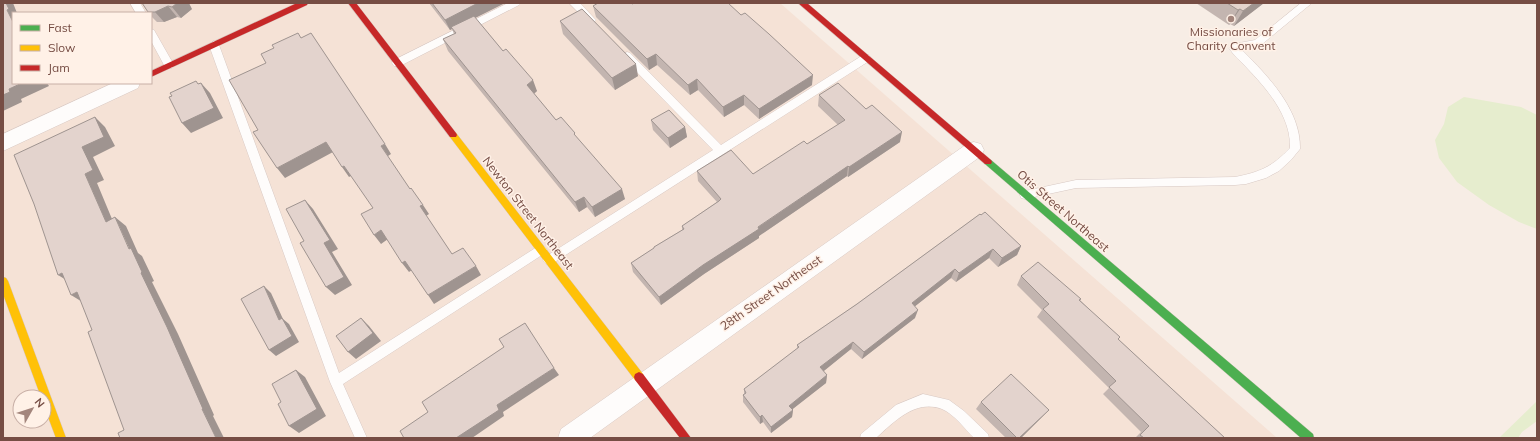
<svg xmlns="http://www.w3.org/2000/svg" width="1540" height="441" viewBox="0 0 1540 441" font-family="Mulish,sans-serif">
  <rect width="100%" height="100%" fill="#f7ede5"/>
  <path fill="#f5e2d6" fill-rule="evenodd" d="M3 3H780L1277 438H3ZM13 13H151V83H13ZM20 397H44V421H20Z"/>
  <path fill="#e6edce" d="M1464 97 1521 107 1537 115V229L1519 222 1489 205 1457 182 1439 158 1435 140 1444 124 1448 107Z
    M1537 401V421L1522 432 1518 438H1499Z"/>
  <g fill="none" stroke-linecap="round" stroke-linejoin="round">
    <defs>
      <path id="lane" d="M130 3H140L146 13H136Z
        M508 3H521L519 5 400 66H394L392 63 394 60Z
        M569 3H580L594 18 596 20 594 22H588Z
        M1301 3H1312L1261 45 1242 50C1268 76 1301 110 1300 149L1291 160 1279 171 1266 178 1246 184 1235 185 1076 188 1025 199 1021 198 1020 195 1021 192 1025 191 1076 180 1235 177C1260 172 1272 167 1290 148 1291 116 1267 89 1246 67 1241 61 1233 55 1229 48L1234 44 1255 40Z
        M151 29 154 30 174 65 172 68H166L164 65 151 41Z
        M214 41 219 45 339 373 537 247 541 245 545 247 547 250 545 253 343 384 367 438H355L330 382 209 45Z
        M627 52 630 53 721 145 863 55H869L871 58 869 61 553 263 549 265 545 263 543 260 545 257 713 150 624 59 622 56Z
        M923 394 949 400 964 411 988 434 989 438H974C965 429 954 414 942 409 915 399 894 422 876 438H860L861 434 896 405Z"/>
      <path id="street" d="M113 83H140L138 88 3 151V134Z
        M974 142 981 144 984 150 981 156 590 438H558L561 429 967 144Z"/>
      <path id="fast" d="M988 159 991 160 1313 434 1314 438H1301L985 164 984 162 985 160Z"/>
      <path id="slow" d="M453 132 456 133 643 374 644 377 643 380 639 382 635 380 450 137 449 135 450 133Z
        M3 277 6 278 8 281 66 438H56L44 406V397H41L3 294Z"/>
      <path id="jam" d="M297 3H308L307 5 151 77V71Z
        M348 3H356L456 133 457 135 456 137H450Z
        M798 3H807L991 160 992 162 991 164H985Z
        M639 372 643 374 691 438H680L635 380 634 377 635 374Z"/>
    </defs>
    <use href="#lane" stroke="#d8c9c4" stroke-width="1"/>
    <use href="#street" stroke="#d8c9c4" stroke-width="1"/>
    <use href="#fast" stroke="#d8c8c2" stroke-width="1"/>
    <use href="#slow" stroke="#d8c8c2" stroke-width="1"/>
    <use href="#jam" stroke="#d8c8c2" stroke-width="1"/>
    <use href="#lane" fill="#fefcfb" fill-rule="evenodd"/>
    <use href="#street" fill="#fefcfb" fill-rule="evenodd"/>
    <use href="#fast" fill="#4caf50" fill-rule="evenodd"/>
    <use href="#slow" fill="#ffc107" fill-rule="evenodd"/>
    <use href="#jam" fill="#c62828" fill-rule="evenodd"/>
  </g>
  <path fill="#c3b5b0" d="M142 3 192 9 181 18 177 17 164 22H157L151 16V13H149Z
    M429 3H505L475 18 537 91 534 94 556 120 577 138 625 199 595 217 587 207 579 212 448 51 443 39 454 34 452 29 450 30Z
    M1196 3H1264L1234 26 1230 24 1229 25Z
    M632 4 812 85 759 119 744 105 724 117 698 90 690 95 657 65 649 70 596 17 593 6Z
    M560 21 638 76 615 90 563 34Z
    M819 95 900 142 848 177 847 176 759 236V238L704 274 661 305 633 272 631 263 654 248V247L682 230V226L717 202 698 181 697 171 753 174 807 144 838 125 818 106Z
    M651 120 685 127 687 137 670 148 653 130Z
    M980 214 1021 246 1017 255 998 267 989 258 956 282 951 278 915 306V318L862 359 851 349 823 371 827 375 826 383 792 409 793 410 792 417 771 433 763 422 760 424 743 402V395L744 394V389L797 349V345L857 304Z
    M1021 276 1081 299 1080 300 1118 339 1225 438H1135L1141 432 1103 394 1109 388 1037 317 1042 310 1017 285Z
    M981 402 1049 410 1021 438H1006L976 409Z"/>
  <path fill="#9f9490" d="M6 3H13L17 13H13V22L7 10Z
    M177 3H189L192 9 181 18 172 7Z
    M478 3H505L453 29 451 27 452 29 450 30 445 20Z
    M1254 3H1264L1234 26 1243 11Z
    M168 6 177 17 164 22 155 12Z
    M1240 9 1230 24 1229 25 1238 10Z
    M656 54 657 65 649 70 647 59Z
    M636 64 638 76 615 90 612 78Z
    M813 75 812 85 759 119V109Z
    M697 79 698 90 690 95 688 85Z
    M533 80 537 91 531 96 527 85Z
    M22 83H47L49 86 21 99 22 102 3 111V95L9 89Z
    M201 83 210 93 223 118 191 133 182 123Z
    M744 95V105L724 117 723 107Z
    M95 117 105 127 115 146 93 157 104 180 97 183 117 231 106 222 85 174 82 147Z
    M685 127 687 137 670 148 668 138Z
    M902 132 900 142 848 177 849 167Z
    M326 142 333 152 285 178 277 168Z
    M385 144 391 154 388 156 381 146Z
    M344 166 351 176 349 177 342 167Z
    M848 166 847 176 759 236V238L704 274 661 305 659 297 703 265Z
    M622 189 625 199 595 217 592 207Z
    M584 197 587 207 579 212 575 202Z
    M305 200 313 209 338 249 332 252 352 285 335 295 326 287 324 243Z
    M423 205 429 214 426 216 420 206Z
    M115 217 126 226 138 253 142 256 154 281 152 282 178 334 214 415 213 416 224 438H216L202 409Z
    M381 230 388 239 381 244 374 235Z
    M1021 246 1017 255 998 267 1002 258Z
    M993 249 989 258 956 282 959 273Z
    M405 261 412 270 409 272 402 263Z
    M476 266 481 275 434 304 428 295Z
    M955 269 951 278 909 311 912 303Z
    M62 273 71 283 58 275Z
    M264 286 271 293 283 319 289 324 299 342 276 356 269 350 279 320Z
    M77 292 84 303 71 295Z
    M918 310 915 318 862 359 864 352Z
    M361 318 369 326 381 341 356 359 348 352Z
    M853 342 851 349 819 375 820 367Z
    M554 368 559 375 503 412 504 416 472 438H456L497 405Z
    M296 370 305 377 326 416 299 433 289 426Z
    M827 375 826 383 789 412V406Z
    M793 410 792 417 771 433V427Z
    M1049 410 1021 438H1019Z
    M762 415 763 422 760 424V417Z"/>
  <path fill="#e3d3cd" stroke="#9f9490" d="M3 3H6L9 9 7 10 13 22V83H22L9 89 10 92 3 95Z
    M142 3H177L172 7 168 6 155 12H148Z
    M432 3H478L445 20Z
    M598 3H631L632 4 635 3H728L741 15 745 13 769 34 813 75 759 109 744 95 723 107 697 79 688 85 656 54 647 59 593 6Z
    M1227 3H1254L1243 11 1240 9 1238 10Z
    M582 9 636 64 612 78 560 21Z
    M474 16 503 51 506 49 533 80 527 85 556 120 561 117 575 133 574 134 622 189 592 207 584 197 575 202 443 39 456 33 451 27Z
    M298 33 301 38 311 33 385 144 381 146 410 189 411 188 423 205 420 206 452 254 463 248 476 266 428 295 405 261 402 263 381 230 374 235 361 214 373 208 344 166 342 167 326 142 277 168 253 132 258 130 229 80 266 63 261 54 274 48 272 45Z
    M196 81 198 84 201 83 214 108 182 123 169 97 172 96 170 93Z
    M838 83 866 109 872 105 902 132 849 167 848 166 758 227 759 229 703 265 659 297 631 263 654 248V247L684 229 682 226 719 201 721 199 697 171 731 150 753 174 804 141 807 144 845 120 819 95Z
    M669 110 685 127 668 138 651 120Z
    M95 117 104 137 82 147 93 170 85 174 106 222 115 217 129 249 131 248 142 272 141 273 167 327 203 409H202L216 438H120L118 433 124 430 88 332 92 330 77 292 71 295 62 273 58 275 34 204 14 155Z
    M305 200 330 240 324 243 344 277 326 287 300 243 304 241 286 209Z
    M985 212 1021 246 1002 258 993 249 959 273 955 269 912 303 918 310 864 352 853 342 820 367 827 375 789 406 793 410 771 427 762 415 760 417 743 395 746 393 744 389 799 347 797 345 857 304 980 214 981 215Z
    M1038 262 1081 299 1079 300 1120 337 1118 339 1225 438H1144L1140 435 1149 426 1109 387 1116 381 1043 309 1049 304 1021 276Z
    M264 286 279 320 282 318 292 336 269 350 241 299Z
    M361 318 373 333 348 352 336 336Z
    M525 323 554 368 497 405 499 410 456 438H404L400 431 428 412 422 402 504 347 499 339Z
    M296 370 317 409 289 426 278 404 281 402 272 384Z
    M1011 374 1049 410 1019 438H1017L981 402Z"/>
  <circle fill="#a3857c" stroke="#fff1e7" stroke-width="1.5" cx="1231" cy="19" r="4"/>
  <g text-anchor="middle" stroke-width="3" stroke-linejoin="round" paint-order="stroke">
    <g font-size="12" fill="#764d44" stroke="#fff1e7">
      <text x="1231" y="36">Missionaries of<tspan x="1231" dy="14">Charity Convent</tspan></text>
    </g>
    <g font-size="12" fill="#764d44" stroke="#fff1e7">
      <text transform="translate(1063 211) rotate(41)" y="4">Otis Street Northeast</text>
      <text transform="translate(528 213) rotate(52)" y="4">Newton Street Northeast</text>
      <text transform="translate(771 293) rotate(-35)" y="4">28th Street Northeast</text>
    </g>
  </g>
  <rect width="1540" height="441" fill="none" stroke="#764d44" stroke-width="8"/>
  <rect x="12" y="12" width="140" height="72" fill="#fff1e7" stroke="#c8afa6"/>
  <rect x="20" y="25" width="20" height="6" fill="#4caf50" stroke="#c8afa6"/>
  <text x="48" y="32" font-size="12" fill="#764d44">Fast</text>
  <rect x="20" y="45" width="20" height="6" fill="#ffc107" stroke="#c8afa6"/>
  <text x="48" y="52" font-size="12" fill="#764d44">Slow</text>
  <rect x="20" y="65" width="20" height="6" fill="#c62828" stroke="#c8afa6"/>
  <text x="48" y="72" font-size="12" fill="#764d44">Jam</text>
  <g transform="translate(32 409) rotate(51)"><circle r="19" fill="#fff1e7" stroke="#c8afa6"/>
  <path d="M0-3L7 15L0 10L-7 15Z" fill="#a3857c"/>
  <text y="-6" font-size="11" font-weight="bold" text-anchor="middle" fill="#764d44">N</text>
  </g>
</svg>
